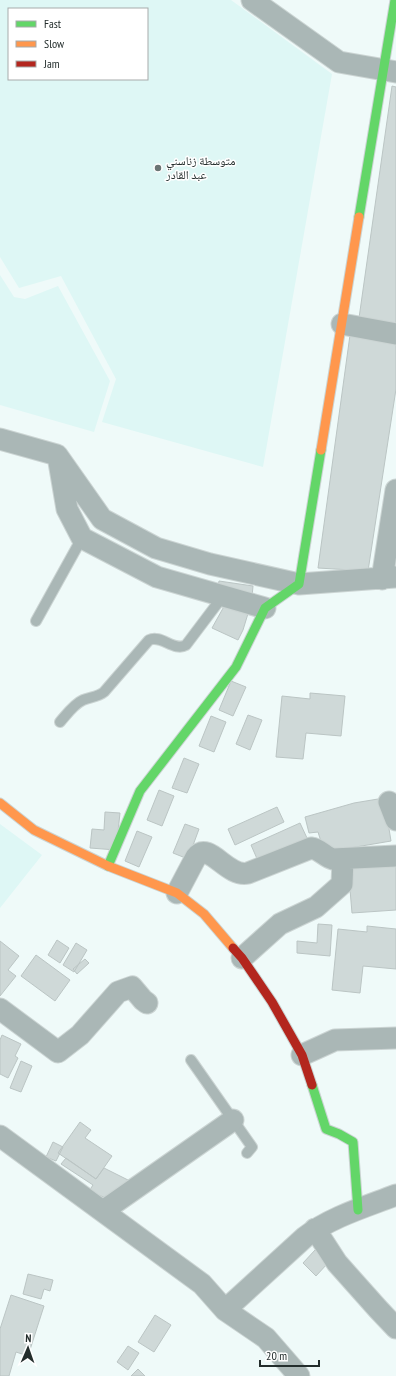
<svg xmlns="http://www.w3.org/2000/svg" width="396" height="1376" viewBox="0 0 396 1376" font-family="'PT Sans Narrow','Noto Naskh Arabic',sans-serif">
  <rect width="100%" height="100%" fill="#effaf9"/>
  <path fill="#def7f5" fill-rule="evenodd" d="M0 0H231L332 74 263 467 102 422 116 379 61 276 19 288 0 257ZM9 9H147V79H9Z
    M0 275 14 297 25 299 58 286 110 381 94 432 0 405Z
    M0 824 42 855 0 908Z"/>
  <path fill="#cfd9d8" stroke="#bbc5c4" d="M392 86 396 87V323L359 318Z
    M350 335 396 342V389L368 571 318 568Z
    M219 581 253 586 252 597 217 592Z
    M227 601 250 607 243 630 238 640 212 628Z
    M231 681 246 687 233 716 219 710Z
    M310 693 345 696 341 736 306 733 303 759 276 757 282 696 310 699Z
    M248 715 262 720 250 750 236 744Z
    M211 716 226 722 214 752 199 746Z
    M184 758 199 764 187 793 172 788Z
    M159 790 174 796 162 826 147 820Z
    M384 798 391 841 344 849 323 848 318 832 309 833 305 817 354 803Z
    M277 807 284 822 235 845 228 829Z
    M105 812 120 813 116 850 90 848 92 829 104 830Z
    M300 823 307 838 258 861 251 845Z
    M185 824 199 829 188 859 173 853Z
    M137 831 152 837 139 867 125 861Z
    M396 862V910L352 913 348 866Z
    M318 924 332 925 330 956 297 953V941L317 943Z
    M367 926 396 929V969L363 966 360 993 332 990 338 929 367 932Z
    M57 940 69 948 60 963 48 955Z
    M0 941 19 956 8 970 16 976 0 996Z
    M76 943 87 950 74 972 63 965Z
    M36 955 70 980 55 1001 21 976Z
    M85 959 89 963 77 974 73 969Z
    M2 1035 21 1044 15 1056 18 1058 8 1078 0 1074V1040Z
    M21 1061 32 1066 21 1092 10 1088Z
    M80 1122 91 1130 85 1138 112 1156 96 1179 58 1153Z
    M53 1142 63 1147 56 1161 46 1157Z
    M66 1158 96 1179 104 1168 136 1184 113 1201 89 1191 93 1185 61 1164Z
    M315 1250 328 1263 316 1276 303 1263Z
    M28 1274 53 1280 50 1291 44 1289 41 1299 23 1294Z
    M11 1295 44 1306 28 1356 16 1352 9 1376H0V1329Z
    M155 1315 171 1325 154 1352 138 1342Z
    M128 1346 139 1353 128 1370 117 1362Z
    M138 1369 145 1376H131Z"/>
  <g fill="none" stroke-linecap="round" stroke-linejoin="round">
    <defs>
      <path id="lane" d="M36 621 82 538
        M60 722C67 714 74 704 83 700 90 697 98 697 104 692L149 640C161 634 174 652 186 645L223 596
        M191 1060 252 1147 247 1153"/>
      <path id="street" d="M252 0 339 62 396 72
        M342 324 396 334
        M0 439 57 455 102 519 156 548 210 564 299 584 396 577
        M59 462 67 509 82 538 157 577 265 608
        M382 579 396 490
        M389 802 396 820
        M177 893 196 857C209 840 227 878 248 873L311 848C320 849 325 857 333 859L396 856
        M242 958 280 924 316 907 342 884 343 859
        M0 1009 58 1052 80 1035 118 992 132 987 143 1000 147 1003
        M302 1055 335 1040 396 1038
        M0 1136 202 1284 225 1310 266 1338 299 1376
        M103 1211 233 1120
        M315 1229 337 1263 378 1309 396 1328
        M225 1310 305 1237C331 1217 365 1207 396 1195"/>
      <path id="fast" d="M359 217 395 0
        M108 866 140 791 236 667 265 608 299 584 321 450
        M312 1085 326 1129 339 1134 353 1142 358 1210"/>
      <path id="slow" d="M321 450 359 217
        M0 803 34 830 108 866 177 893 204 914 233 948"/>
      <path id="jam" d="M233 948 242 958 272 1002 302 1055 312 1085"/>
    </defs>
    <use href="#lane" stroke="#cbd4d3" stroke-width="12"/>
    <use href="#street" stroke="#cbd4d3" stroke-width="23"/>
    <use href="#fast" stroke="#cbd4d3" stroke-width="11"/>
    <use href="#slow" stroke="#cbd4d3" stroke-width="11"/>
    <use href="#jam" stroke="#cbd4d3" stroke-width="11"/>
    <use href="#lane" stroke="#aab7b6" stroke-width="10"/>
    <use href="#street" stroke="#aab7b6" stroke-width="21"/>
    <use href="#fast" stroke="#63d668" stroke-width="9"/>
    <use href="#slow" stroke="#ff974d" stroke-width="9"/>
    <use href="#jam" stroke="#b3261e" stroke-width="9"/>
  </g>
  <circle fill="#6a7574" stroke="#fff" stroke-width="1.5" cx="158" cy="168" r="4"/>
  <g text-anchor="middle" stroke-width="3" stroke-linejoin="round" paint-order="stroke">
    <g font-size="12" fill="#232d2c" stroke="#fff" text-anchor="start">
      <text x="166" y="165">متوسطة زناسني<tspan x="166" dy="14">عبد القادر</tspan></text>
    </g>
  </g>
  <rect x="8" y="8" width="140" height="72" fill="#ffffff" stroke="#a7abab"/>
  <rect x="16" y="21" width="20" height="6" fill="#63d668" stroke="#a7abab"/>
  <text x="44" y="28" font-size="12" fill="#232d2c">Fast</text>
  <rect x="16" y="41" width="20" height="6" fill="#ff974d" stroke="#a7abab"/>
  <text x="44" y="48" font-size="12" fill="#232d2c">Slow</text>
  <rect x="16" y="61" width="20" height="6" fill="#b3261e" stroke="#a7abab"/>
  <text x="44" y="68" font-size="12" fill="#232d2c">Jam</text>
  <g transform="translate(28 1348) rotate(2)" stroke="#ffffff" stroke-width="3" paint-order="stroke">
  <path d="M0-3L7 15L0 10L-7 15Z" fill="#232d2c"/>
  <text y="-6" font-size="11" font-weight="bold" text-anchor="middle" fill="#232d2c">N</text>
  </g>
  <path d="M260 1360v6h59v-6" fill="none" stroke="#232d2c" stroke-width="2"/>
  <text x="266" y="1360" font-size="12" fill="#232d2c" stroke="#ffffff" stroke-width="3" paint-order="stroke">20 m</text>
</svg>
